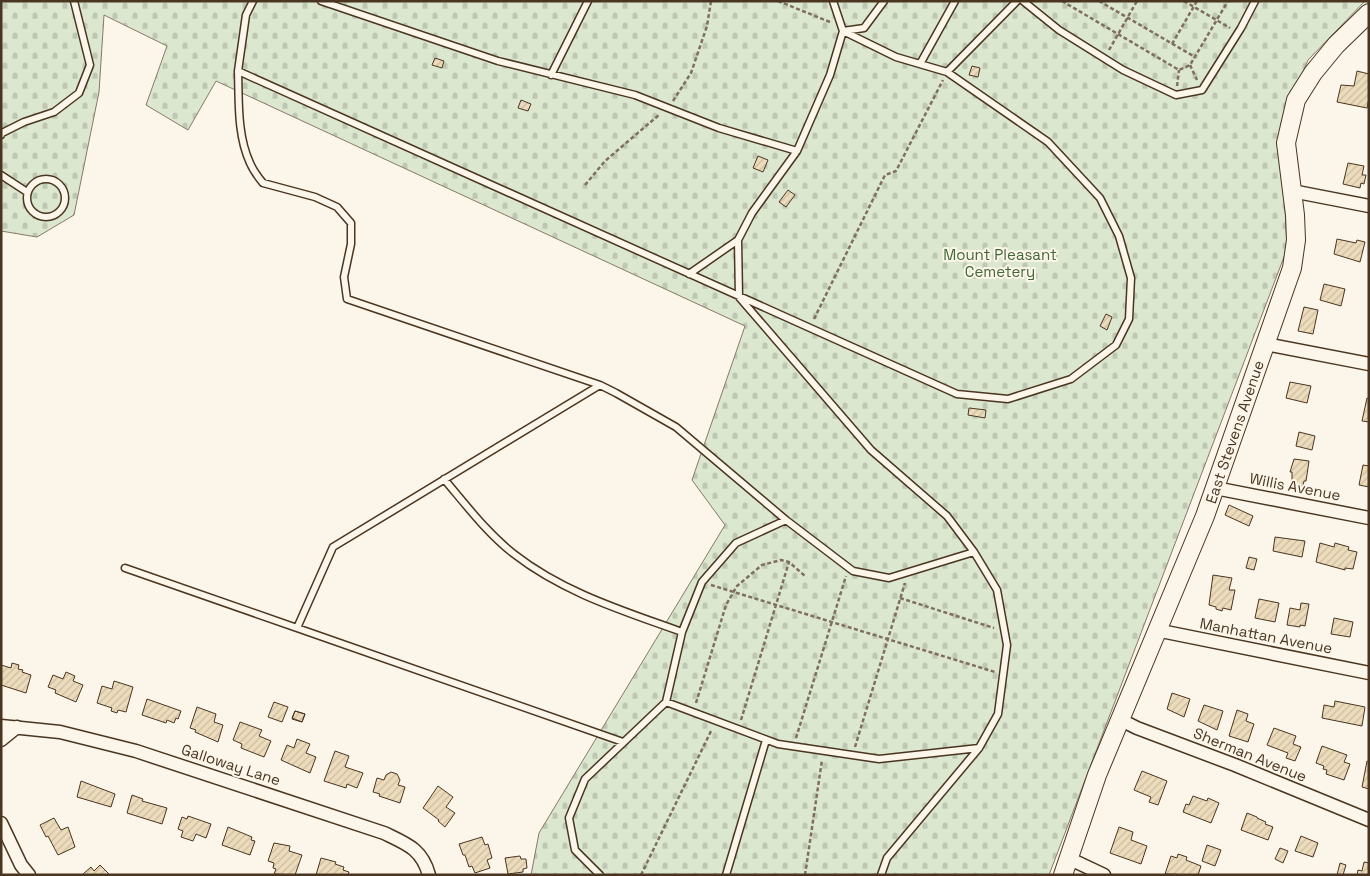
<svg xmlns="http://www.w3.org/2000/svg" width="1370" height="876" viewBox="0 0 1370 876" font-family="'Space Grotesk',sans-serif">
  <defs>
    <pattern id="cemetery-stones" width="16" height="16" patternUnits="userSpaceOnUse" patternTransform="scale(1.25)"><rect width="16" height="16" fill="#dce7d0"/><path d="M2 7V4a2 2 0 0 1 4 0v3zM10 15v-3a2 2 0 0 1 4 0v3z" fill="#bec7b2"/></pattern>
    <pattern id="building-hatch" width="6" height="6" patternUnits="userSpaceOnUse" patternTransform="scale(1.25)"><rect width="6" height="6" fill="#ecdcbc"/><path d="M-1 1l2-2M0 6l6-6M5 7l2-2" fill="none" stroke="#ccbda1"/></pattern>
  </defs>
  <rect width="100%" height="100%" fill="#fbf6e9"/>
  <path fill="url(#cemetery-stones)" stroke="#887966" d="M1 1H1365L1308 60 1281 123 1287 249 1049 875H531L539 833 725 525 692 480 745 326 216 81 188 130 146 105 167 46 104 15 99 92 74 215 37 237 1 231Z"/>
  <path fill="url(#building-hatch)" stroke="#4a3520" d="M435 58 444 61 442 68 432 65Z
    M972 66 980 68 978 77 969 75Z
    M1357 71 1369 74V98L1367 108 1337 102 1341 85 1354 86Z
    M521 100 531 104 528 111 518 108Z
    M758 156 768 160 763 172 753 168Z
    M1348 163 1364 166 1362 175H1366L1364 184 1361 183 1360 188 1343 184Z
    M788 190 795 195 786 207 779 202Z
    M1337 239 1356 243 1357 240 1365 242 1360 262 1334 254Z
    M1324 284 1345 289 1341 306 1320 300Z
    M1304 307 1318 310 1313 334 1298 331Z
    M1106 314 1112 317 1107 330 1100 326Z
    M1290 382 1311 386 1307 403 1286 398Z
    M1367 398 1369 399V422L1362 421Z
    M969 408 986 410 985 418 968 415Z
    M1299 432 1315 436 1312 450 1296 446Z
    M1294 459 1309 461 1306 481H1304L1303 486 1292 484V472H1290Z
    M1363 465 1369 466V487L1359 485Z
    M1229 505 1253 516 1249 526 1225 515Z
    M1275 537 1305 541 1302 557 1273 551Z
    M1320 543 1334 547 1335 543 1349 547 1348 550 1357 552 1353 569 1345 568V570L1316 562Z
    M1249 557 1257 559 1254 570 1246 568Z
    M1213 575 1232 578 1229 590H1235L1231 610 1223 608 1222 611 1216 609V607L1209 605Z
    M1259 599 1279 603 1275 622 1255 618Z
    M1301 603 1309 604 1305 626 1300 625V627L1287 625 1290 608 1300 610Z
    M1334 618 1353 622 1350 637 1331 634Z
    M12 663 19 665 18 669 23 670 22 672 31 675 26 693 1 685V665L11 668Z
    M66 672 75 676 73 681 83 685 76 702 55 693 56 690 48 687 53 675 63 679Z
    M114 681 133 687 126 712 118 710 117 713 111 711 112 708 97 703 102 686 112 689Z
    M1172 693 1190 699 1184 717 1167 709Z
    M147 699 181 711 178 719 176 718 174 723 167 720 166 723 142 715Z
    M1335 701 1365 707 1362 726 1322 718 1324 705 1334 707Z
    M274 702 288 707 282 722 268 717Z
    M1204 705 1223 711 1217 730 1198 721Z
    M197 707 216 714 214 722 223 725 218 742 195 732 196 730 190 728Z
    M1237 710 1248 714 1246 721 1254 724 1248 742 1229 736Z
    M295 711 305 714 302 722 292 719Z
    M295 711 305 714 302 722 292 718Z
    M240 722 262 730 259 736 271 741 264 757 241 748 242 744 233 740Z
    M1274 728 1296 736 1293 744 1301 747 1295 761 1286 758 1288 753 1267 745Z
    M297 739 310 744 306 753 316 757 310 773 281 760 287 745 294 748Z
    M1322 746 1347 755 1344 762 1350 764 1344 780 1326 774 1327 770 1323 769 1324 766 1316 763Z
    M335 751 349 756 345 767 363 773 357 788 347 784 346 788 324 781Z
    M1367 761 1369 762V789L1362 787Z
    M1142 771 1167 781 1158 805 1149 802 1151 797 1134 790Z
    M391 772 397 774 400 780 398 785 405 787 400 803 379 796 380 794 373 792 377 778 384 780 386 775Z
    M81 781 115 794 111 807 77 797Z
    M438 786 453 797 446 807 455 813 445 827 438 821 439 820 423 808Z
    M132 795 143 799 142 801 167 808 162 824 127 813Z
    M1193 796 1207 801 1208 798 1219 803 1211 823 1183 812 1186 804 1189 805Z
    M1247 813 1257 817V818L1266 822 1265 824 1273 827 1268 840 1241 830Z
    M188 816 211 824 206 838 196 834 193 841 181 837 183 831 178 829 182 817 187 819Z
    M54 818 61 830 68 827 75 847 58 855 48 836 46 837 40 825Z
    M228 827 252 837 251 840 255 841 250 855 222 845Z
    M1119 827 1133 832 1131 840 1147 846 1141 864 1110 853Z
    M1301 836 1318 843 1313 857 1295 851Z
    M482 837 485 845 488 844 492 858 487 860 490 868 475 873 472 866 469 867 465 855H463L459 844Z
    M274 843 290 846 289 851 302 855 295 875 274 874 276 869 273 868 274 863 268 861Z
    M1207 845 1221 850 1215 866 1202 861Z
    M1280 848 1288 851 1283 863 1275 859Z
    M1178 854 1187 857 1186 860 1201 866 1198 875 1165 874 1171 856 1177 858Z
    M520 856 521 859H526L527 868 523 869V872L508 874 505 858Z
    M321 858 336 862 335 864 344 867 343 870 349 872 348 875H316Z
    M1364 862 1369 863V875H1357L1358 870 1362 871Z
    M1340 863 1346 865 1343 875H1337Z
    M100 865 110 875H82L91 867 94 871Z"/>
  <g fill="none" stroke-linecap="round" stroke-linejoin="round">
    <defs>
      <path id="lane" d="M253 1 246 15 238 71 957 394 1008 399 1071 379 1116 345 1129 319 1131 278 1119 236 1100 198 1048 142 947 72 896 57 843 31 864 28 884 1
        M321 1 498 61 635 95 719 128 797 151
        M833 1 843 31 830 75 797 151 752 213 738 240 739 297 871 450 947 516 974 552 997 590 1007 645 998 714 979 748 887 858 881 875
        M1023 1 1059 30 1123 70 1176 95 1202 90 1241 28 1255 1
        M920 64 955 1
        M238 71C239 101 237 135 250 163 253 170 258 177 263 183L315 197 337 207 351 223V244L344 277 347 299 600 385
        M947 72 1017 1
        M551 75 588 1
        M1 135 2 133 24 122 54 112 79 93 90 65 74 1
        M1 175 27 192
        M27 198a19 19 0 1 1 38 0a19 19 0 1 1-38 0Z
        M689 274 738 240
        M444 479C466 505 487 533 514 554 564 593 624 611 682 632
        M125 568 297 628
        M666 702 778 744 879 759 979 748
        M623 742 297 628 333 547 600 385 616 393 676 427 786 520
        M600 875 575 850 569 818 585 779 666 702 682 632 702 582 736 543 786 520 853 571 889 578 974 552
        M726 875 766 740"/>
      <path id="street" d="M1292 191 1369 206
        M1266 344 1369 364
        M1215 488 1369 518
        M1156 630 1369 673
        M1119 719 1137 728 1235 765 1369 820
        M1 726 60 732 136 751 384 833C407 844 422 849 429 875
        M1 740 17 727
        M1 823 21 865 29 875
        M1068 858 1104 875"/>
      <path id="secondary" d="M1063 875 1097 775 1205 516 1292 268 1296 240 1295 215 1286 143 1296 100 1313 73 1336 45 1369 13"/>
    </defs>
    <use href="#lane" stroke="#4a3520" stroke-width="9"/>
    <use href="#street" stroke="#4a3520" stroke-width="15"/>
    <use href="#secondary" stroke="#4a3520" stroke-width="20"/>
    <path stroke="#7f6f5c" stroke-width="2.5" stroke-dasharray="4 2.5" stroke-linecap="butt" d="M778 1 830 22
      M1062 1 1179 70 1190 65 1228 1
      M1099 1 1195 57
      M1184 1 1230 28
      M1172 44 1197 1
      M1109 50 1137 1
      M1190 65 1197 80
      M1177 86 1179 70
      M673 101 691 73 707 26 711 1
      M585 185 605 161 660 114
      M814 319 885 175 896 171 943 80
      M711 585 995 672
      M900 598 994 628
      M696 703 726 605 737 586 762 565 781 560 789 562 805 576
      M741 720 789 562
      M796 738 846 576
      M855 747 905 583
      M641 875 712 729
      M805 875 822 760"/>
    <use href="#lane" stroke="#fbf6e9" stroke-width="6"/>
    <use href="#street" stroke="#fbf6e9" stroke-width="12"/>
    <use href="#secondary" stroke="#fbf6e9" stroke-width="18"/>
  </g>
  <g text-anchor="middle" stroke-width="4" stroke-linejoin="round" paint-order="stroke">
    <g font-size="15" fill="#436837" stroke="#fbf6e9">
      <text x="1000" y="260">Mount Pleasant<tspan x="1000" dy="17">Cemetery</tspan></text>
    </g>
    <g font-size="15" fill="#4a3520" stroke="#fbf6e9">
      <text transform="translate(1235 432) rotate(-71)" y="5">East Stevens Avenue</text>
      <text transform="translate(1295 487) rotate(11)" y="5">Willis Avenue</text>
      <text transform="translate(1266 636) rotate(11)" y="5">Manhattan Avenue</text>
      <text transform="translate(1250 755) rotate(22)" y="5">Sherman Avenue</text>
      <text transform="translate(231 765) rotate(18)" y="5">Galloway Lane</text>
    </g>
  </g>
  <rect width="1370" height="876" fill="none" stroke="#4a3520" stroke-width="5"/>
</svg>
